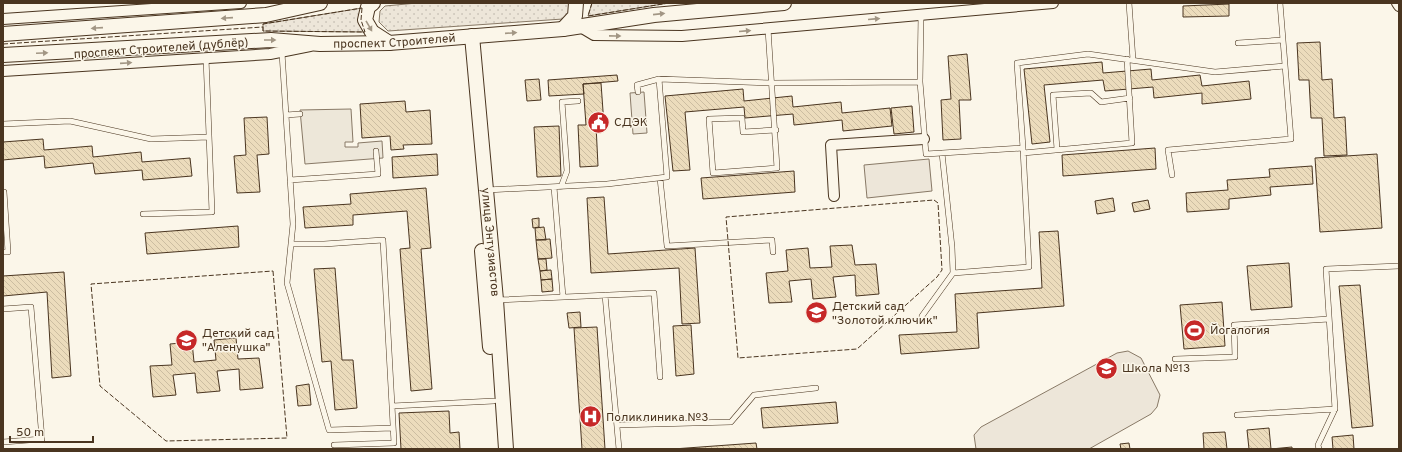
<svg xmlns="http://www.w3.org/2000/svg" width="1402" height="452" viewBox="0 0 1402 452" font-family="Overpass,sans-serif">
  <defs>
    <pattern id="grass-dots" width="8" height="8" patternUnits="userSpaceOnUse"><rect width="8" height="8" fill="#ede6d9"/><path d="M2 2h.1M6 6h.1" fill="none" stroke="#cdc6ba" stroke-width="1.8" stroke-linecap="round"/></pattern>
    <pattern id="building-back-hatch" width="6" height="6" patternUnits="userSpaceOnUse"><rect width="6" height="6" fill="#ecdcbc"/><path d="M-1 5l2 2M0 0l6 6M5-1l2 2" fill="none" stroke="#ccbda1"/></pattern>
  </defs>
  <rect width="100%" height="100%" fill="#fbf6e9"/>
  <path fill="url(#grass-dots)" stroke="#887966" d="M417 3H571V11L563 19 388 31 379 22 380 11 385 6Z
    M592 3H669L588 16Z
    M362 8 365 32 263 31V24Z"/>
  <path fill="#ede6d9" stroke="#887966" d="M929 159 932 191 867 198 864 165Z
    M1128 351 1141 358 1160 395 1157 407 1151 414 1089 449H976L974 435 981 427 1117 353Z"/>
  <path fill="#ede7d9" stroke="#887966" d="M644 92 647 133 633 134 630 93Z
    M351 109 353 142H345V147H358V143L382 141 383 158 305 164 300 110Z"/>
  <path fill="url(#building-back-hatch)" stroke="#4a3520" d="M1229 4V16L1183 17V6Z
    M1320 42 1322 80 1332 79 1334 118 1345 117 1347 155 1324 156 1322 118H1311L1309 80H1299L1297 43Z
    M967 54 971 100H959L961 139 943 140 941 100 951 99 948 56Z
    M1102 62 1103 73 1151 69 1152 80 1200 75 1202 86 1249 81 1251 99 1202 104V93L1154 98 1153 87 1105 91 1103 80 1044 85 1050 142 1032 144 1024 69Z
    M617 75 618 81 583 84 584 94 549 96 548 80Z
    M539 79 541 100 527 101 525 80Z
    M601 83 604 125H596L598 166 580 167 578 125H586L583 84Z
    M743 89 744 101 792 96 793 107 841 102 842 113 890 108 892 126 843 131 842 120 794 125 793 114 745 118 744 107 685 112 690 170 673 171 665 96Z
    M405 101 406 112 430 110 432 144 403 145 404 149 391 150 390 136 362 138 360 104Z
    M912 106 914 132 894 134 891 108Z
    M267 117 269 154 257 155 260 192 237 193 234 156 246 155 244 118Z
    M559 126 561 176 537 177 534 127Z
    M43 139 44 150 92 146 93 157 141 152 142 162 190 158 192 176 143 180 142 170 95 174 93 163 45 168 44 156 3 160V142Z
    M1155 148 1156 169 1063 176 1062 155Z
    M437 154 438 175 393 178 392 157Z
    M1377 154 1382 228 1320 232 1315 158Z
    M1312 166 1313 184 1270 187 1271 195 1229 199V209L1187 212 1186 193 1228 190 1227 180 1270 177 1269 169Z
    M794 171 795 192 703 199 701 178Z
    M426 188 431 248 421 249 432 389 411 391 400 249 410 248 407 211 353 215V225L305 228 303 207 351 204 350 194Z
    M604 197 608 254 695 248 700 323 682 324 679 268 591 273 587 198Z
    M1113 198 1115 211 1097 214 1095 201Z
    M1148 200 1150 209 1134 212 1132 203Z
    M539 218V227L533 228 532 219Z
    M238 226 239 247 147 254 145 233Z
    M544 227 546 240H536L535 228Z
    M1058 231 1064 306 977 313 979 348 901 354 899 335 957 332 955 294 1042 288 1039 232Z
    M550 239 552 258 538 259 536 240Z
    M852 245 855 265 876 264 879 294 856 296 855 275 833 277 836 297 813 299 811 279 789 281 792 302 769 303 766 273 788 271 786 250 808 248 810 268 832 267 830 246Z
    M538 259H546L547 270 540 271Z
    M1289 263 1292 307 1251 310 1247 266Z
    M335 268 342 360H353L357 408 335 410 331 361 322 362 314 269Z
    M551 270 552 279 541 280 540 271Z
    M64 272 71 376 52 378 47 292 3 296V276Z
    M552 279 553 291 542 292 541 280Z
    M1360 285 1373 426 1352 428 1339 286Z
    M1222 302 1225 346 1184 349 1180 305Z
    M580 312 581 327 569 328 567 313Z
    M691 325 694 374 676 376 673 326Z
    M597 327 605 449H582L574 328Z
    M236 338 238 359 259 358 263 388 240 390 239 369 217 371 220 391 197 393 195 373 173 375 176 395 153 397 150 366 172 365 170 344 192 342 194 362 216 360 214 340Z
    M309 384 311 405 298 406 296 386Z
    M836 402 838 423 763 428 761 408Z
    M449 411 450 433 459 432 460 449H401L399 413Z
    M1269 428 1271 449 1292 447V449H1249L1247 430Z
    M1225 432 1227 449H1204L1203 433Z
    M1353 435 1354 449H1333L1332 437Z
    M756 443 757 449H673Z
    M1129 443 1130 449H1121L1120 444Z"/>
  <g fill="none" stroke-linecap="round" stroke-linejoin="round">
    <defs>
      <path id="lane" d="M1129 3 1133 60
        M921 15 920 82 926 154 1023 148 1017 63 1088 54 1215 72 1285 66
        M768 29 777 168 713 173 709 119 742 118 743 132 776 130
        M1238 43 1283 40 1280 3
        M282 53 293 224 287 283 329 430 393 428
        M638 92 637 85 659 79 772 83 920 82
        M286 115 300 114
        M3 124 70 121 151 139 209 137
        M1057 149 1053 95 1091 93 1101 102 1130 98
        M942 153 952 247 953 273 1029 267 1023 148
        M1023 153 1132 143 1127 59
        M1172 175 1168 150 1291 139 1283 40
        M660 178 667 246 772 240 773 252
        M290 180 378 174 376 151
        M554 187 563 297
        M561 187 567 171 562 102 578 101
        M487 190 607 184 667 177 659 79
        M143 214 212 212 206 58
        M291 244H324L383 240 392 406
        M3 252H8L4 192
        M605 295 619 449
        M498 300 654 293 660 377
        M3 309 31 307 42 439 3 442
        M922 316 953 273
        M1175 359 1235 357 1234 325 1329 319
        M1237 415 1335 409
        M617 425 731 422 754 395 816 388
        M334 445 394 443 392 406 494 401
        M1319 449 1318 445 1335 409 1326 269 1399 266"/>
      <path id="street" d="M1397 3 1399 6
        M3 19 241 3
        M579 26 594 35 682 36 1053 3
        M3 71 270 54 310 46
        M834 196 831 145 924 139"/>
      <g id="secondary">
        <path d="M373 3 368 7 365 20 372 32 389 43"/>
        <path d="M563 29 575 16 576 3"/>
        <path d="M3 34 266 15 320 3"/>
        <path id="s1" d="M472 36 496 300 506 449"/>
        <path id="s2" d="M3 55 271 40 320 44 389 43 563 29 654 15 784 3"/>
        <path d="M482 251 490 347"/>
      </g>
    </defs>
    <use href="#lane" stroke="#4a3520" stroke-width="6"/>
    <use href="#street" stroke="#4a3520" stroke-width="12"/>
    <use href="#secondary" stroke="#4a3520" stroke-width="16"/>
    <use href="#lane" stroke="#fbf6e9" stroke-width="5"/>
    <use href="#street" stroke="#fbf6e9" stroke-width="10"/>
    <use href="#secondary" stroke="#fbf6e9" stroke-width="14"/>
    <path stroke="#4a3520" stroke-width="1" stroke-dasharray="5 2" stroke-linecap="butt" d="M592 3 588 16 669 3
      M362 8 361 20 365 32 263 31V24Z
      M3 44 263 27
      M934 200 938 203 942 270 937 277 857 349 738 358 726 217Z
      M273 271 287 438 166 441 100 386 91 284Z"/>
  </g>
  <defs><path id="oneway-solid" d="M-6-.8H1V-3.2L6.5 0L1 3.2V.8H-6Z"/></defs>
  <g fill="#a29684">
    <use href="#oneway-solid" transform="translate(659 14) rotate(-6)"/>
    <use href="#oneway-solid" transform="translate(227 18) rotate(176)"/>
    <use href="#oneway-solid" transform="translate(874 19) rotate(-5)"/>
    <use href="#oneway-solid" transform="translate(369 26) rotate(60)"/>
    <use href="#oneway-solid" transform="translate(97 28) rotate(176)"/>
    <use href="#oneway-solid" transform="translate(745 31) rotate(-5)"/>
    <use href="#oneway-solid" transform="translate(511 33) rotate(-4)"/>
    <use href="#oneway-solid" transform="translate(615 36) rotate(1)"/>
    <use href="#oneway-solid" transform="translate(270 40)"/>
    <use href="#oneway-solid" transform="translate(42 53) rotate(-3)"/>
    <use href="#oneway-solid" transform="translate(126 63) rotate(-4)"/>
  </g>
  <defs>
    <symbol id="civic-disc" viewBox="-11 -11 22 22"><circle r="9.5" fill="#c62828" stroke="#fbf6e9"/><path d="M-.6-6.5H3V-4.5H.6V-3L4-1V1h2V6H-6V1h2V-1L-.6-3ZM-1.2 2.5V6h2.4V2.5Z" fill="#fff"/></symbol>
    <symbol id="school-disc" viewBox="-11 -11 22 22"><circle r="9.5" fill="#c62828" stroke="#fbf6e9"/><path d="M0-5L7-2L0 1L-7-2ZM-4 1L0 2.5L4 1V4Q0 6-4 4Z" fill="#fff"/></symbol>
    <symbol id="stadium-disc" viewBox="-11 -11 22 22"><circle r="9.5" fill="#c62828" stroke="#fbf6e9"/><path d="M0-5a6.5 5 0 1 0 0 10a6.5 5 0 1 0 0-10ZM-3.5-1.8h7v3.6h-7Z" fill="#fff"/></symbol>
    <symbol id="hospital-disc" viewBox="-11 -11 22 22"><circle r="9.5" fill="#c62828" stroke="#fbf6e9"/><path d="M-5-5h3v3.5h4V-5h3V5h-3V1.5h-4V5h-3Z" fill="#fff"/></symbol>
  </defs>
  <g fill-rule="evenodd">
    <use href="#civic-disc" x="586" y="110" width="25" height="25"/>
    <use href="#school-disc" x="804" y="300" width="25" height="25"/>
    <use href="#stadium-disc" x="1182" y="318" width="25" height="25"/>
    <use href="#school-disc" x="174" y="328" width="25" height="25"/>
    <use href="#school-disc" x="1094" y="356" width="25" height="25"/>
    <use href="#hospital-disc" x="578" y="404" width="25" height="25"/>
  </g>
  <g text-anchor="middle" stroke-width="3" stroke-linejoin="round" paint-order="stroke">
    <g font-size="12" fill="#4a3520" stroke="#fbf6e9">
      <text dy="4" stroke="none"><textPath href="#s2" startOffset="392">проспект Строителей</textPath></text>
      <text transform="translate(161 48) rotate(-4)" y="4">проспект Строителей (дублёр)</text>
      <text dy="4" stroke="none"><textPath href="#s1" startOffset="207">улица Энтузиастов</textPath></text>
    </g>
    <g font-size="12" fill="#4a3520" stroke="#fbf6e9" text-anchor="start">
      <text x="614" y="126">СДЭК</text>
      <text x="832" y="310">Детский сад<tspan x="832" dy="14">"Золотой ключик"</tspan></text>
      <text x="1210" y="334">Йогалогия</text>
      <text x="202" y="337">Детский сад<tspan x="202" dy="14">"Аленушка"</tspan></text>
      <text x="1122" y="372">Школа №13</text>
      <text x="606" y="421">Поликлиника №3</text>
    </g>
  </g>
  <rect width="1402" height="452" fill="none" stroke="#4a3520" stroke-width="8"/>
  <path d="M10 436v6h83v-6" fill="none" stroke="#4a3520" stroke-width="2"/>
  <text x="16" y="436" font-size="12" fill="#4a3520" stroke="#fbf6e9" stroke-width="3" paint-order="stroke">50 m</text>
</svg>
